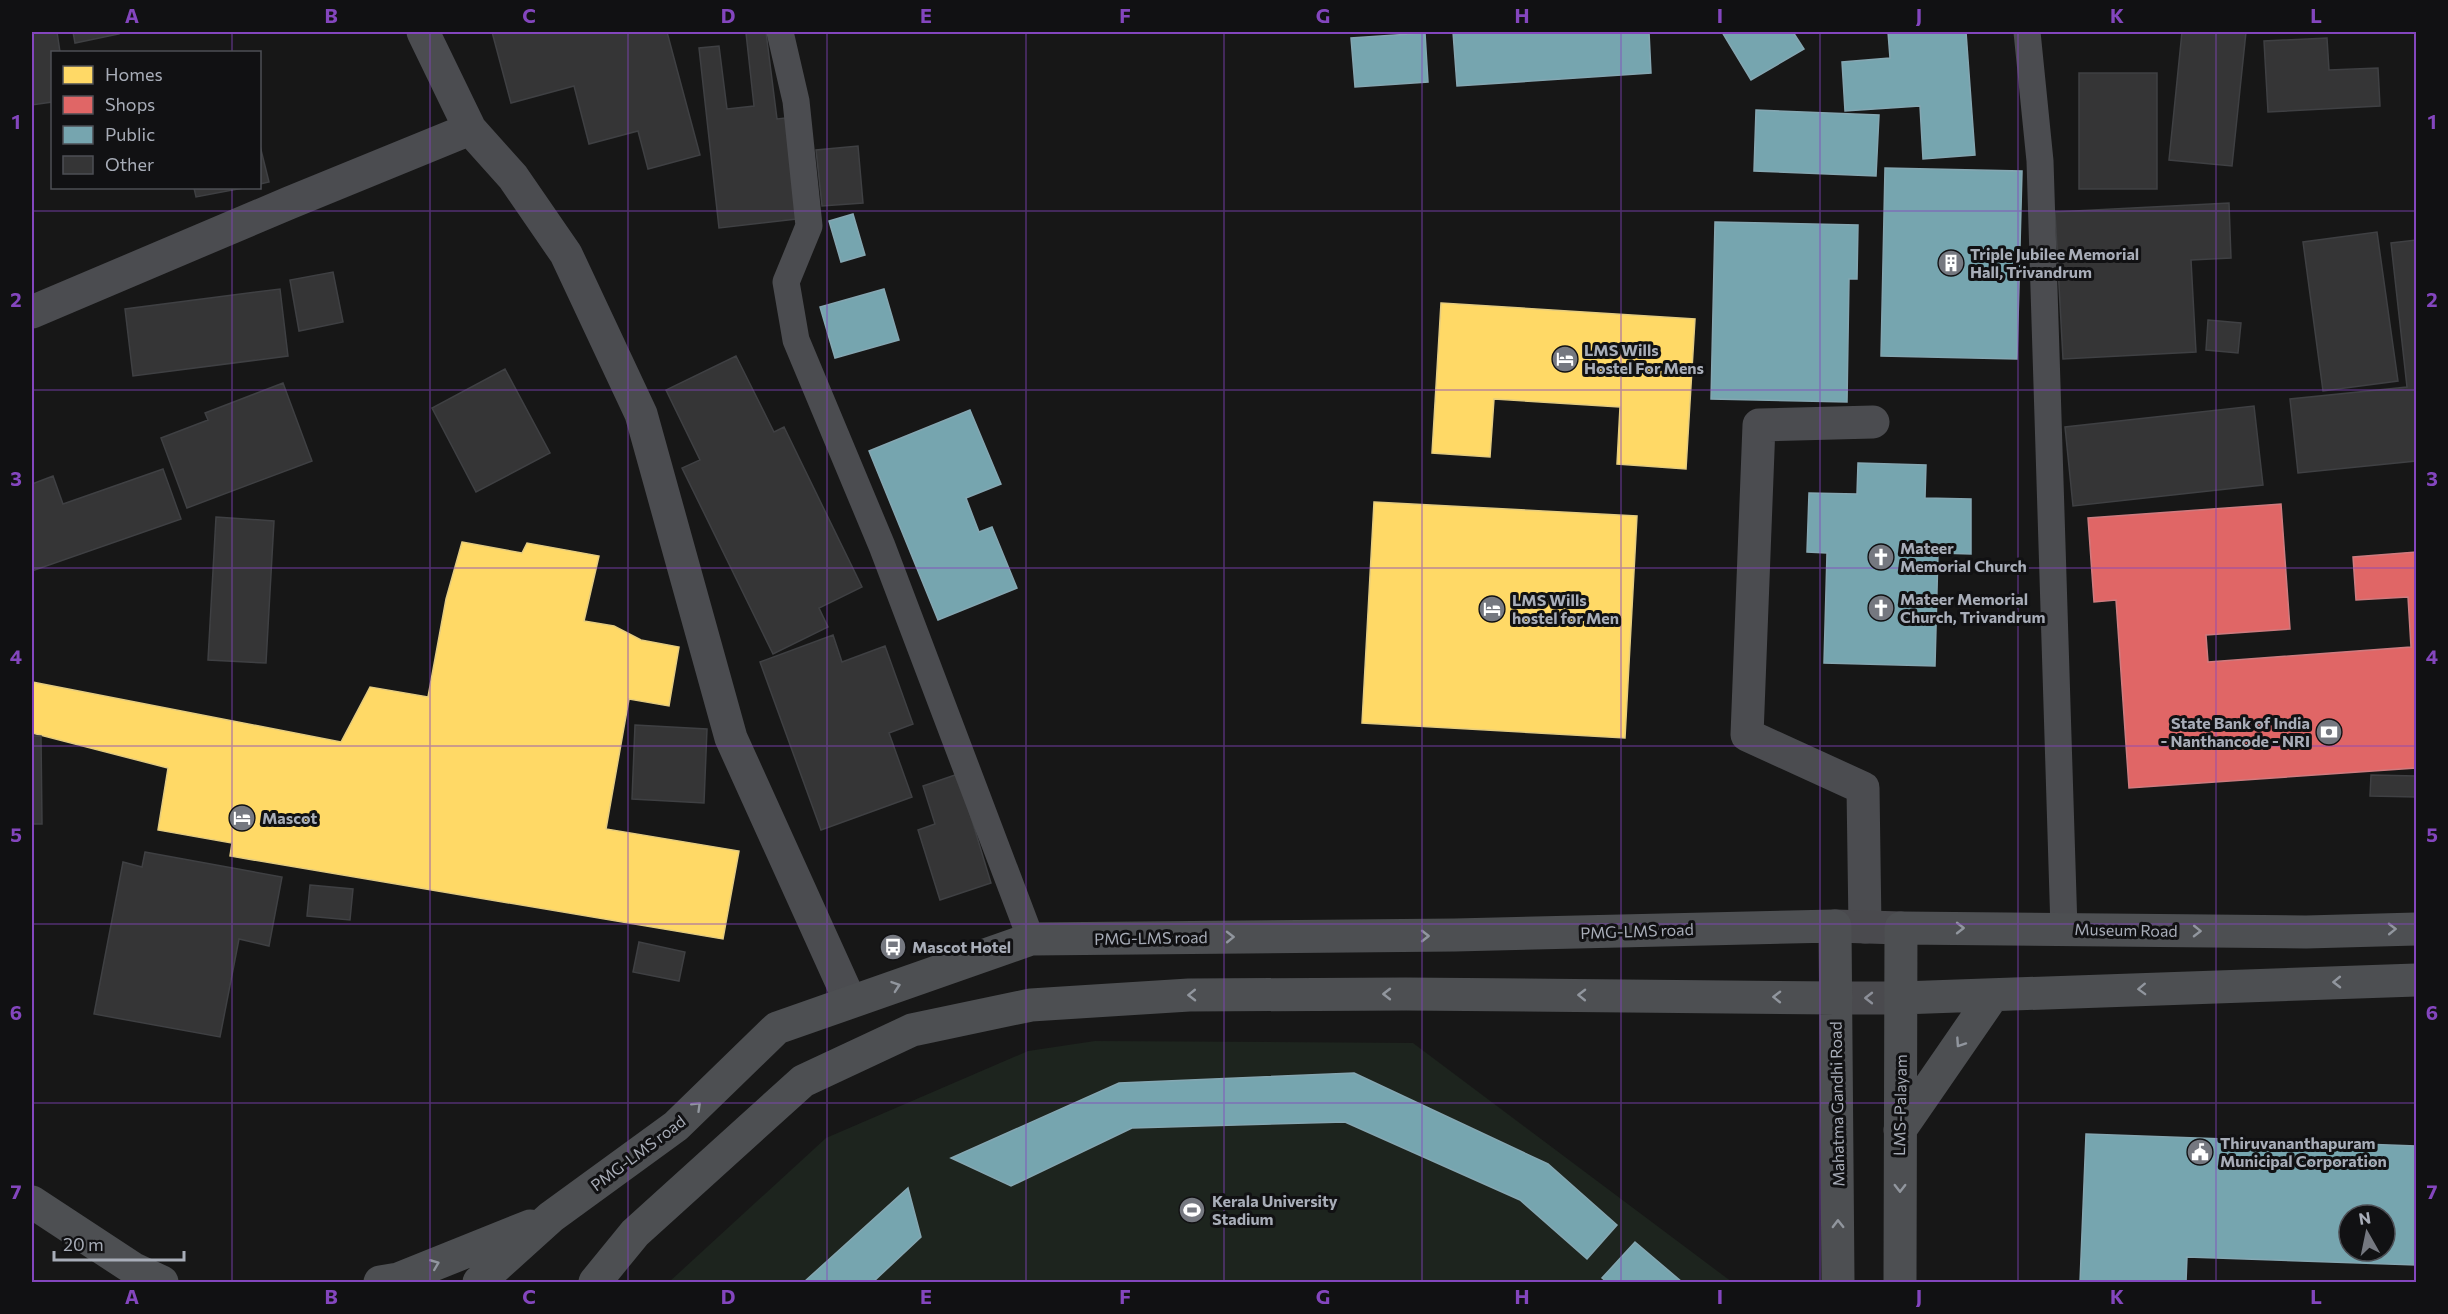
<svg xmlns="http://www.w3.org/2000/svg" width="2448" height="1314" viewBox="0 0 2448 1314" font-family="Commissioner,sans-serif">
  <rect width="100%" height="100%" fill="#171717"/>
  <path fill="#1d241e" d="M1095 1041 1413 1043 1732 1282H669L826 1138 1028 1051Z"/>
  <path fill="#ffd966" stroke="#e5cc7f" stroke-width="1.5" d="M1441 303 1695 319 1686 469 1617 464 1620 407 1494 399 1490 457 1432 453Z
    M1374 502 1637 516 1625 738 1362 723Z
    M462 542 522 553 527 543 599 556 584 621 614 626 641 640 679 647 669 706 629 699 606 829 739 851 723 939 230 856 232 843 158 830 168 768 32 733V682L341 742 370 687 428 697 446 599Z"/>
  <path fill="#e06666" stroke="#cf7b7f" stroke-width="1.5" d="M2281 504 2290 629 2206 635 2208 662 2411 647 2408 597 2356 600 2353 557 2416 552V768L2129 788 2116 600 2094 602 2088 518Z"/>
  <path fill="#76a5af" stroke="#85a7b2" stroke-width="1.5" fill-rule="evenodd" d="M1453 32H1649L1651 73 1457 86Z
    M1722 32H1793L1804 49 1751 80Z
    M1888 32H1966L1975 155 1923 159 1920 106 1845 111 1842 62 1890 58Z
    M1425 33 1428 82 1355 87 1351 38Z
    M1756 110 1879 115 1876 176 1754 171Z
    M1885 168 2022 171 2017 359 1881 356Z
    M853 214 865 255 841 262 829 221Z
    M1715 222 1858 225 1857 279H1849L1847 402 1711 399Z
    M884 289 899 340 835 358 820 307Z
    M970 410 1001 484 966 498 979 532 992 527 1017 588 938 620 869 451Z
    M1858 463 1926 465 1925 498 1971 499V554L1938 553 1935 666 1824 663 1827 553 1807 552 1809 493 1857 494Z
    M1354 1073 1548 1164 1617 1225 1587 1259 1520 1200 1345 1122 1132 1128 1011 1186 951 1158 1119 1083Z
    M2086 1134 2416 1146V1265L2187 1257 2186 1282H2080ZM2349 1215H2385V1251H2349Z
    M908 1188 921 1237 873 1282H804Z
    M1635 1242 1682 1282H1607L1602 1278Z"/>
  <path fill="#353536" stroke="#3f4043" stroke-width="1.5" d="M32 32H57L60 52H52V102L32 105Z
    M73 32H119V34L75 43Z
    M492 32H667L700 155 648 169 638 131 589 144 574 86 511 103Z
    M766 32 777 119 794 117 805 218 719 228 699 48 719 46 727 109 754 106 746 33Z
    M2182 32H2246L2232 166 2169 160Z
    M2327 38 2329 70 2378 68 2380 106 2268 112 2264 41Z
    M2079 73H2157V189H2079Z
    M260 146 269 182 260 184Z
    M858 146 863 203 822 206 816 150Z
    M194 188H243L196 197Z
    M2229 203 2231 258 2191 260 2196 352 2063 359 2055 212Z
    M2377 232 2398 381 2323 391 2303 242Z
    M2416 240V461L2298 473 2290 399 2407 387 2391 243Z
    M333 272 343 322 299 331 290 280Z
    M280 289 288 356 133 376 125 309Z
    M2208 320 2241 323 2238 353 2206 350Z
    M736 356 774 432 784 427 862 587 819 608 828 627 773 654 682 468 700 460 666 390Z
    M505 369 550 453 476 492 432 408Z
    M283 383 312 461 187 508 161 438 208 420 205 413Z
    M2254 406 2263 485 2073 506 2065 427Z
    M163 469 181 519 32 571V484L53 476 63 504Z
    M216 517 274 521 266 663 208 660Z
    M833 635 842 662 885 646 913 724 889 733 912 797 821 830 760 662Z
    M635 725 707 729 704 803 632 799Z
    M32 736H41L42 824H32Z
    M958 774 991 883 940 900 918 830 935 824 923 786Z
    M2371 775 2416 776V797L2370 796Z
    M145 852 282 877 269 946 239 939 220 1037 94 1014 123 862 142 867Z
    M310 885 353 889 350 920 307 916Z
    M639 942 685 952 679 981 633 972Z"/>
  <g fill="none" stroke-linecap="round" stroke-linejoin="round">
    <path stroke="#4b4c50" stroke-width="27" d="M780 32 796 101 809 226 786 282 796 340 882 546 1031 939
      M2027 32 2040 161 2064 929"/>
    <path stroke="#4b4c50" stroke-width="33" d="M423 32 470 129 513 177 566 254 641 414 731 738 850 1001
      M32 312 289 203 470 129
      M1865 927 1863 788 1747 735 1759 425 1873 422"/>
    <path stroke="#4a4a4e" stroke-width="33" d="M1835 926 1901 928
      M1836 998H1901"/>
    <path stroke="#4d4f52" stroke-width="33" d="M1901 998 2416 980
      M1900 1130 1993 995
      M32 1202 134 1269 162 1282
      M380 1282 398 1279 530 1226
      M479 1282 551 1217 676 1126 777 1028 1031 939 1455 935 1835 926 1838 1282
      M595 1282 635 1233 803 1081 912 1030 1031 1005 1189 995 1406 994 1836 998
      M1900 1282 1901 928 2306 932 2416 929"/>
  </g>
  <defs><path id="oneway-chevron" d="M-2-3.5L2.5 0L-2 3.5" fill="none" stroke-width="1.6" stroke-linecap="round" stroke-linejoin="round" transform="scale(1.5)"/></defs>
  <g stroke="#91969e">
    <use href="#oneway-chevron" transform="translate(1960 928)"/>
    <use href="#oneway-chevron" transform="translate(2392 929) rotate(-1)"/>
    <use href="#oneway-chevron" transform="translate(2197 931) rotate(1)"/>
    <use href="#oneway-chevron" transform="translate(1425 936)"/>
    <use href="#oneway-chevron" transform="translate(1230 937) rotate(-1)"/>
    <use href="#oneway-chevron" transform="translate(2337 982) rotate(179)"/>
    <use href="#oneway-chevron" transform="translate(896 986) rotate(-19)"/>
    <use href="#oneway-chevron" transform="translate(2142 989) rotate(178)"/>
    <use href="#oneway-chevron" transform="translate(1387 994) rotate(180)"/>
    <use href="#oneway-chevron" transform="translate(1192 995) rotate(179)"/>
    <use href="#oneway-chevron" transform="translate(1582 995) rotate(-179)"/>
    <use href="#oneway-chevron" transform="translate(1777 997) rotate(-179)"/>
    <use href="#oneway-chevron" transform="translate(1960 1043) rotate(124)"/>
    <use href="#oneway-chevron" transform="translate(697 1106) rotate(-44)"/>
    <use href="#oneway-chevron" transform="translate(1900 1188) rotate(90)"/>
    <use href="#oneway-chevron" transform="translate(1838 1224) rotate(-91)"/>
    <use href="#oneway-chevron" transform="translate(435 1264) rotate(-22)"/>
  </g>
  <use stroke="#8c8f98" href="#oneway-chevron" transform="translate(1869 998) rotate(180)"/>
  <path fill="none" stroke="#8446be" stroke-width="1.5" stroke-opacity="0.55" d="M232 32V52M430 32V1282M628 32V1282M827 32V1282M1026 32V1282M1224 32V1282M1422 32V1282M1621 32V1282M1820 32V1282M2018 32V1282M2216 32V1282M232 188V1282M32 211H2416M32 390H2416M32 568H2416M32 746H2416M32 924H2416M32 1103H2416"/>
  <defs>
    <symbol id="building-disc" viewBox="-11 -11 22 22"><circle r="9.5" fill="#757880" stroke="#111113"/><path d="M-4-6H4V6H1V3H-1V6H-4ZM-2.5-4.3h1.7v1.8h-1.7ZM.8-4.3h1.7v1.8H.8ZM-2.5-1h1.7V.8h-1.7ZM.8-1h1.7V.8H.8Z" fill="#fff"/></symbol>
    <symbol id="hotel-disc" viewBox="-11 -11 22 22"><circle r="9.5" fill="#757880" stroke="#111113"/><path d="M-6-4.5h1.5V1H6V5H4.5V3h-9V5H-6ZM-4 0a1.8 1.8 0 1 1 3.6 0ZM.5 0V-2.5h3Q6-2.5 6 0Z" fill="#fff"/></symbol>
    <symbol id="church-disc" viewBox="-11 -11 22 22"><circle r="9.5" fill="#757880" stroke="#111113"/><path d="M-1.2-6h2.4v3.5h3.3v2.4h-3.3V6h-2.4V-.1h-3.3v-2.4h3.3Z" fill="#fff"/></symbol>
    <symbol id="bank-disc" viewBox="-11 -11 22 22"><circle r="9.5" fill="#757880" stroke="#111113"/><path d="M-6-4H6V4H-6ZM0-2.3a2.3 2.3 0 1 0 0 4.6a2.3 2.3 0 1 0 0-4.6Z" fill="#fff"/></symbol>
    <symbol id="bus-disc" viewBox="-11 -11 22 22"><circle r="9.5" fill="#757880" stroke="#111113"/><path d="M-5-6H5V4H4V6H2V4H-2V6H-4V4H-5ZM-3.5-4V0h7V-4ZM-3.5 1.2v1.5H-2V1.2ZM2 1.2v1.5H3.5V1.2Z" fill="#fff"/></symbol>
    <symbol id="civic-disc" viewBox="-11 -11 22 22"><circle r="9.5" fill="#757880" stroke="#111113"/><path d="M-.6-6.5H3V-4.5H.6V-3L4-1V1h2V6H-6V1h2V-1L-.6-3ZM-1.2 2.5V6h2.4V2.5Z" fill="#fff"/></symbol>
    <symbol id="stadium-disc" viewBox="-11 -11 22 22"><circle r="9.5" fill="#757880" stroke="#111113"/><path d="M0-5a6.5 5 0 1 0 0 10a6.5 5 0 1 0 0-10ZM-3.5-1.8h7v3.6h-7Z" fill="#fff"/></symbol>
  </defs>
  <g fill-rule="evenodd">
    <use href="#building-disc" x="1936" y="248" width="30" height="30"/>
    <use href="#hotel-disc" x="1550" y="344" width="30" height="30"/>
    <use href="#church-disc" x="1866" y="542" width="30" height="30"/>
    <use href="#church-disc" x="1866" y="593" width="30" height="30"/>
    <use href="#hotel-disc" x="1477" y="594" width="30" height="30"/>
    <use href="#bank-disc" x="2314" y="717" width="30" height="30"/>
    <use href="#hotel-disc" x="227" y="803" width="30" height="30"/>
    <use href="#bus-disc" x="878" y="932" width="30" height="30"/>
    <use href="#civic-disc" x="2185" y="1137" width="30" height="30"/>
    <use href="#stadium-disc" x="1177" y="1195" width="30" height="30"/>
  </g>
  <g text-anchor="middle" stroke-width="6" stroke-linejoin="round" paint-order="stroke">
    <g font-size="16" font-weight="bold" fill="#a8adb8" stroke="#111113" text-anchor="start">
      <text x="1970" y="260">Triple Jubilee Memorial<tspan x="1970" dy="18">Hall, Trivandrum</tspan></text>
      <text x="1584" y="356">LMS Wills<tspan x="1584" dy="18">Hostel For Mens</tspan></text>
      <text x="1900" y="554">Mateer<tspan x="1900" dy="18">Memorial Church</tspan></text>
      <text x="1900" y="605">Mateer Memorial<tspan x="1900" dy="18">Church, Trivandrum</tspan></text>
      <text x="1512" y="606">LMS Wills<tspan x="1512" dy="18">hostel for Men</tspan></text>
      <text x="2310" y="729" text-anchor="end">State Bank of India<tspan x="2310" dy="18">- Nanthancode - NRI</tspan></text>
      <text x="262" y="824">Mascot</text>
      <text x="912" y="953">Mascot Hotel</text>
      <text x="2220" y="1149">Thiruvananthapuram<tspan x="2220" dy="18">Municipal Corporation</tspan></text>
      <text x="1212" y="1207">Kerala University<tspan x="1212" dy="18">Stadium</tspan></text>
    </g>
    <g font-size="16" fill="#a8adb8" stroke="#111113">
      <text transform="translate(2126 930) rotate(1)" y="6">Museum Road</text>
      <text transform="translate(1637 931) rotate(-2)" y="6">PMG-LMS road</text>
      <text transform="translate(1151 938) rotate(-1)" y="6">PMG-LMS road</text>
      <text transform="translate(1837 1104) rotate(-91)" y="6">Mahatma Gandhi Road</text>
      <text transform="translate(1900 1105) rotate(-89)" y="6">LMS-Palayam</text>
      <text transform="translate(638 1153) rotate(-37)" y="6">PMG-LMS road</text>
    </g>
  </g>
  <rect width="2448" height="1314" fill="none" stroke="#111113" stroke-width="66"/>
  <rect x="51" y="51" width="210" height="138" fill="#111113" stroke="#4d4f55" stroke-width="1.5"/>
  <rect x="63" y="66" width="30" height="18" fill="#ffd966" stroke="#4d4f55" stroke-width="1.5"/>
  <text x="105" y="81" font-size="18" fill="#a8adb8">Homes</text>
  <rect x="63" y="96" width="30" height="18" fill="#e06666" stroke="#4d4f55" stroke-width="1.5"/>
  <text x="105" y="111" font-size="18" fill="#a8adb8">Shops</text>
  <rect x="63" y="126" width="30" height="18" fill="#76a5af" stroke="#4d4f55" stroke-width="1.5"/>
  <text x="105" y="141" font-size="18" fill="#a8adb8">Public</text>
  <rect x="63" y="156" width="30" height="18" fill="#353536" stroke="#4d4f55" stroke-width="1.5"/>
  <text x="105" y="171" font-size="18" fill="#a8adb8">Other</text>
  <g transform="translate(2367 1233) rotate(351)"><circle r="28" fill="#111113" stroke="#4d4f55" stroke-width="1.5"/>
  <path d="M0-4.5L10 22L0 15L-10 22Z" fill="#757880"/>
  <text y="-9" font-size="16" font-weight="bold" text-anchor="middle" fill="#a8adb8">N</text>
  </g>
  <path d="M54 1251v9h130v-9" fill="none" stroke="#a8adb8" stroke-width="3"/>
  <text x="63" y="1251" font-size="18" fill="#a8adb8" stroke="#111113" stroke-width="4.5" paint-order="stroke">20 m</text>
  <rect x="33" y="33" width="2382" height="1248" fill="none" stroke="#8446be" stroke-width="2"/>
  <g font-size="20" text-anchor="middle" font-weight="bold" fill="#8446be">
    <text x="132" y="23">A</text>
    <text x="331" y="23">B</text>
    <text x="529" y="23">C</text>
    <text x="728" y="23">D</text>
    <text x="926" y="23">E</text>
    <text x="1125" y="23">F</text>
    <text x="1323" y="23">G</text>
    <text x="1522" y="23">H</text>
    <text x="1720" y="23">I</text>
    <text x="1919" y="23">J</text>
    <text x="2117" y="23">K</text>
    <text x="2316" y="23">L</text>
    <text x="16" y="129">1</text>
    <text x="2432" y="129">1</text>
    <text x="16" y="307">2</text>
    <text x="2432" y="307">2</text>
    <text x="16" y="486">3</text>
    <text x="2432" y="486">3</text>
    <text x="16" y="664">4</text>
    <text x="2432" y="664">4</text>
    <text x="16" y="842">5</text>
    <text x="2432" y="842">5</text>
    <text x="16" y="1020">6</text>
    <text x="2432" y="1020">6</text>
    <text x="16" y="1199">7</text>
    <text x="2432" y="1199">7</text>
    <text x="132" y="1304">A</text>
    <text x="331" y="1304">B</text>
    <text x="529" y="1304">C</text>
    <text x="728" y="1304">D</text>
    <text x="926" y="1304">E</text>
    <text x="1125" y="1304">F</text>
    <text x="1323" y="1304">G</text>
    <text x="1522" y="1304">H</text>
    <text x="1720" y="1304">I</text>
    <text x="1919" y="1304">J</text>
    <text x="2117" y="1304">K</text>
    <text x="2316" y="1304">L</text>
  </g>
</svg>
